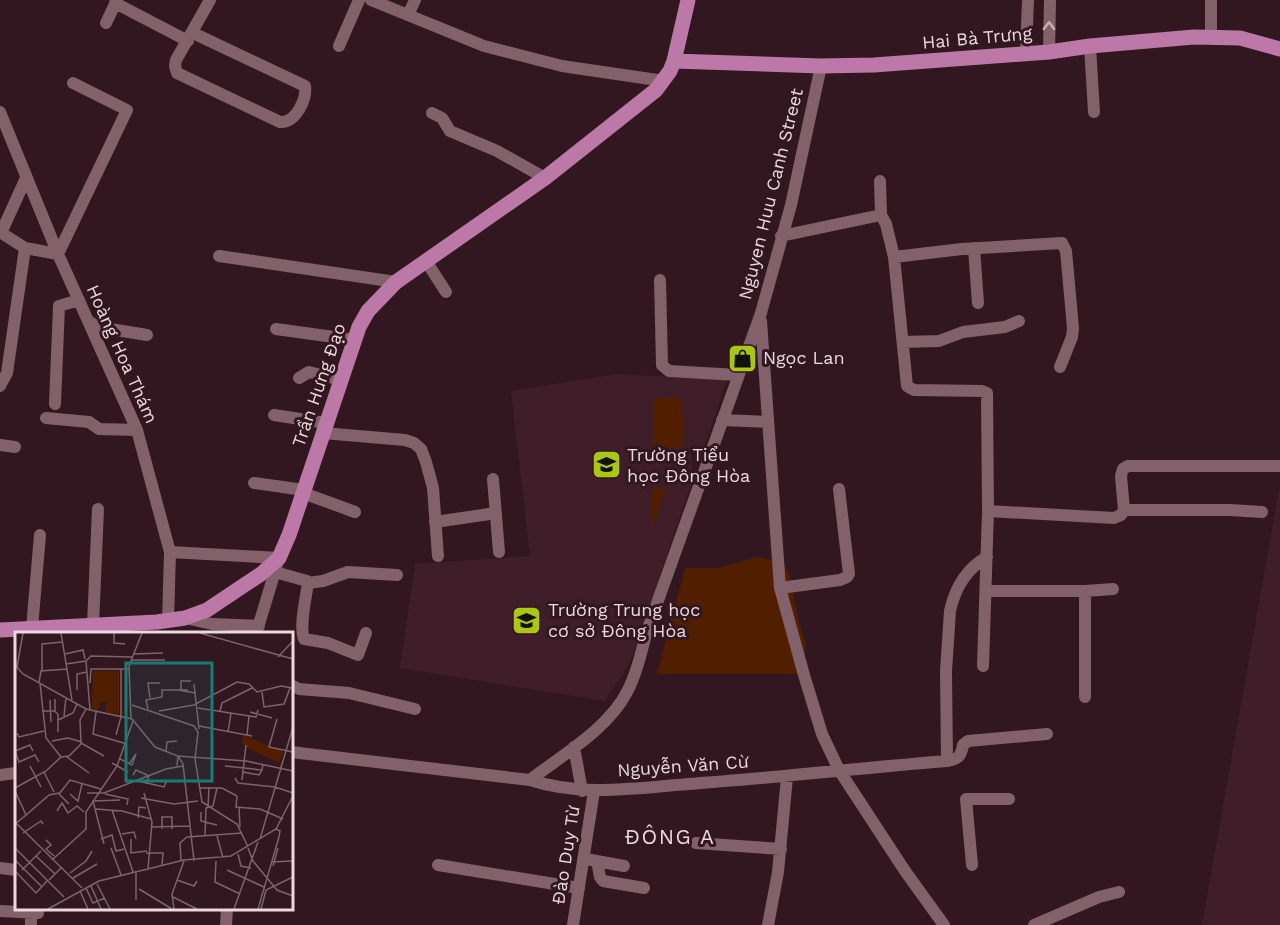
<svg xmlns="http://www.w3.org/2000/svg" width="1280" height="925" viewBox="0 0 1280 925" font-family="'Work Sans',sans-serif">
  <rect width="100%" height="100%" fill="#321720"/>
  <path fill="#401e29" d="M617 374 727 380 703 450 691 452 693 479 662 568 654 601 628 666 605 701 400 668 415 564 530 556 511 391Z
    M1280 484V925H1202Z"/>
  <path fill="#511f00" d="M660 398H679L681 400 684 440 683 446C675 449 661 452 654 447V404L655 400Z
    M655 487 666 488 653 526H651V496Z
    M756 557 784 562 790 578 799 623 806 645 799 674H657L685 568H719Z"/>
  <g fill="none" stroke-linecap="round" stroke-linejoin="round">
    <path stroke="#82616b" stroke-width="12" d="M371 0 484 46 562 66 664 81
      M1211 0V37
      M115 3 188 41
      M408 15 415 0
      M106 23 117 0
      M193 33 305 86C307 99 296 123 280 122L177 73 175 66 176 60 210 0
      M339 46 359 0
      M1090 46 1094 112
      M1049 52 1050 0
      M1026 53 1028 0
      M0 112 58 254 137 430 170 552 168 621
      M432 113 442 118 450 131 497 151 545 178
      M880 181 881 215
      M0 232 25 248 58 254 127 110 73 83
      M1 233 26 178
      M781 236 881 215 886 224 894 257 907 386 914 390 982 391 987 393 988 511 983 666
      M974 248 978 303
      M219 256 396 282
      M894 257 962 249 1062 243 1066 251 1073 328 1072 337 1060 367
      M426 261 446 292
      M660 280 662 365 669 371 738 375
      M761 321 780 588 804 675 822 734 839 770 905 871 944 925
      M90 322 98 327 147 335
      M276 329 355 340
      M903 342 939 341 963 332 1005 327 1019 321
      M299 378 309 372 341 380
      M0 386 7 373 25 248
      M55 404 59 306 79 300
      M274 415 326 423
      M46 418 89 422 99 429 137 430
      M722 420 768 422
      M323 433 405 440 414 443 421 449 426 462 433 488 438 556
      M0 445 15 447
      M493 479 499 552
      M254 483 304 490
      M303 493 355 512
      M988 511 1114 518 1121 515 1124 510
      M1262 512 1230 510H1124L1121 476 1123 469 1128 466H1280
      M435 522 496 513
      M170 552 279 558 256 634
      M275 572 307 581 308 583 323 581 348 572 397 575
      M308 583C306 598 299 626 304 639L328 643 358 655 366 633
      M780 588 840 580 847 577 849 574 839 489
      M987 591H1085V697
      M1085 591 1113 589
      M185 618 212 624 259 626
      M93 625 98 509
      M32 628 40 535
      M291 685 299 689 349 693 415 709
      M574 747 582 791
      M291 752 530 780C562 755 608 729 627 692 636 675 641 654 646 634L761 313 791 205 821 66
      M947 761 946 671 950 611C955 588 966 569 987 557
      M0 775 16 773
      M530 780C582 797 635 788 688 784 774 778 860 768 947 761 958 759 961 757 963 745L968 741 1047 734
      M696 843 781 849
      M591 860 624 866
      M597 861 600 877 603 881 644 888
      M438 865 579 888
      M972 865 966 799H1009
      M0 868 16 870
      M0 911 38 913
      M31 925V912
      M226 925 227 908
      M573 925 594 791
      M768 925 778 872 787 777
      M1034 925 1099 897 1119 892"/>
    <path stroke="#bc78a6" stroke-width="15" d="M674 61 821 66 874 65 1049 52 1090 46 1194 37 1240 38 1280 49
      M0 630 157 622 185 618 207 610 261 574 279 558 289 535 359 327 368 311 396 282 545 178 656 90 670 71 674 61 688 0"/>
  </g>
  <defs><path id="oneway-chevron" d="M-2-3.5L2.5 0L-2 3.5" fill="none" stroke-width="1.6" stroke-linecap="round" stroke-linejoin="round" transform="scale(1.5)"/></defs>
  <use stroke="#c7aeb6" href="#oneway-chevron" transform="translate(1049 26) rotate(-89)"/>
  <defs>
    <symbol id="shop-square" viewBox="-11 -11 22 22"><rect x="-9" y="-9" width="18" height="18" rx="4" fill="#abc614" stroke="#321720"/><path d="M-5-2.5h2.3a2.7 3.5 0 0 1 5.4 0H5L5.5 6h-11ZM-1.5-2.5h3a1.5 2.3 0 0 0-3 0Z" fill="#111"/></symbol>
    <symbol id="school-square" viewBox="-11 -11 22 22"><rect x="-9" y="-9" width="18" height="18" rx="4" fill="#abc614" stroke="#321720"/><path d="M0-5L7-2L0 1L-7-2ZM-4 1L0 2.5L4 1V4Q0 6-4 4Z" fill="#111"/></symbol>
  </defs>
  <g fill-rule="evenodd">
    <use href="#shop-square" x="726" y="342" width="33" height="33"/>
    <use href="#school-square" x="590" y="448" width="33" height="33"/>
    <use href="#school-square" x="510" y="604" width="33" height="33"/>
  </g>
  <g text-anchor="middle" stroke-width="6" stroke-linejoin="round" paint-order="stroke">
    <g font-size="18" fill="#ecd8de" stroke="#321720">
      <text transform="translate(977 38) rotate(-5)" y="6">Hai Bà Trưng</text>
      <text transform="translate(771 194) rotate(-76)" y="6">Nguyen Huu Canh Street</text>
      <text transform="translate(122 354) rotate(66)" y="6">Hoàng Hoa Thám</text>
      <text transform="translate(319 385) rotate(-71)" y="6">Trần Hưng Đạo</text>
      <text transform="translate(683 766) rotate(-4)" y="6">Nguyễn Văn Cừ</text>
      <text transform="translate(566 855) rotate(-81)" y="6">Đào Duy Từ</text>
    </g>
    <g font-size="18" fill="#ecd8de" stroke="#321720" text-anchor="start">
      <text x="763" y="364">Ngọc Lan</text>
      <text x="627" y="461">Trường Tiểu<tspan x="627" dy="21">học Đông Hòa</tspan></text>
      <text x="548" y="616">Trường Trung học<tspan x="548" dy="21">cơ sở Đông Hòa</tspan></text>
    </g>
    <g font-size="21" letter-spacing="1.5" fill="#ecd8de" stroke="#321720">
      <text x="670" y="844">ĐÔNG A</text>
    </g>
  </g>
  <g transform="translate(15 632)">
    <rect width="278" height="278" fill="#321720"/>
    <path d="M78 39H104V83L90 80 91 70H85L83 79 77 76ZM228 103 268 119 265 131 234 117 227 111Z" fill="#511f00"/>
    <path fill="none" stroke="#7c646c" stroke-width="1.5" d="M46 1 57 68M99 1V11L110 12M185 1 278 27M50 22 68 18 70 27M119 22 148 21M263 25 278 9M116 28H150M71 29 75 78M51 32 71 29 76 24 117 25M0 33 8 42 71 77 117 87 140 115 163 124 168 132 179 229M2 35 8 1M27 39V12L47 10M24 50 26 39 52 37M75 51 76 37H114M179 52 184 97M62 58V42L72 40M163 58 181 61M166 58V49H176M247 60 249 75 269 72 275 56M135 66 133 51H145M35 68 36 90M117 73 179 94 183 100 180 127 187 170 222 192 233 215M183 76 241 85 243 78M133 77 131 68 147 65V58H173M27 79H40V67M39 79 43 82V100M144 79 179 73 222 50 234 52 242 60 266 54 278 56M205 79 207 71 237 56M81 80 78 102 112 112M235 80 257 86M49 84 51 65M116 87 114 34 127 1M262 87 254 115 278 120M43 88 58 81 62 72M184 94 237 104M213 100 216 81M2 101 4 105 29 99M101 103 106 85V37M232 103 234 84M37 109 53 106 67 110M66 111 89 124M0 119 4 130 20 123 24 130M0 119 15 113 18 119M151 120 152 110 162 109M46 125 54 124 66 112 65 88 71 77M52 125 74 141M105 127 117 133 121 122 114 132M97 131 113 140M15 134 26 155M162 134 163 124 231 129 278 139M210 134 247 138 248 132M29 140 39 160M228 140 244 143 247 138M118 143 121 138 134 144 131 152M220 146 223 151 260 155 278 161M227 148 231 113M123 149 149 155 152 148M0 156 31 139 46 125 31 106 25 51M184 156H207L222 164M0 159 11 183 0 192M72 161H89L151 137 168 134M129 161 137 190 133 237M55 162 63 169 67 152M90 162 113 167 112 173M222 164 221 175 245 177 268 187M126 166 159 172 183 169M54 172 44 162 55 148 86 157M193 175 194 155M224 175 225 195M81 177 107 179 136 187M97 178 118 240M42 179 47 171 53 181 62 174 69 180M186 180V189L202 193M10 184 34 163 44 161M123 186 124 175 131 176M0 190 67 256M136 195 175 194M147 197V185H157V197M8 201 26 189 28 192M107 202 119 200 121 207M190 203 191 176 198 174 202 156M202 204 208 226M86 207 97 203 101 219 109 217M116 207V221L132 219M245 207 278 95M31 208 36 213 31 217 39 224M89 212 78 169 105 168M0 216 49 265M96 216 106 243M233 216 238 229 262 258 278 264M131 221H148L147 233M223 222 226 234 236 236M21 224 40 242M0 228 27 255M37 228 71 197V180L102 134 118 89M166 228 165 211 172 205 227 201M201 229 200 250 225 262M256 230 278 229M258 234 263 216M7 238 26 219M212 238 249 255M0 239 21 261 32 249M55 241 71 229 77 219M121 241V268M58 246 82 232M34 248 47 235M162 248 179 254 182 249M82 252 95 277M76 254 86 277M71 256 78 271 90 266M124 257 157 277M65 259 73 277M158 265 182 277M33 277 84 249 169 228 216 224 261 197 278 164M159 277 157 262 169 229M219 277 243 210M243 277 264 205 265 199 261 197M246 277 251 258 278 245"/>
    <path fill="#1a7b74" fill-opacity="0.15" stroke="#1a7b74" stroke-width="3" d="M111 31H197V149H111Z"/>
    <rect width="278" height="278" fill="none" stroke="#ecd8de" stroke-width="3"/>
  </g>
</svg>
